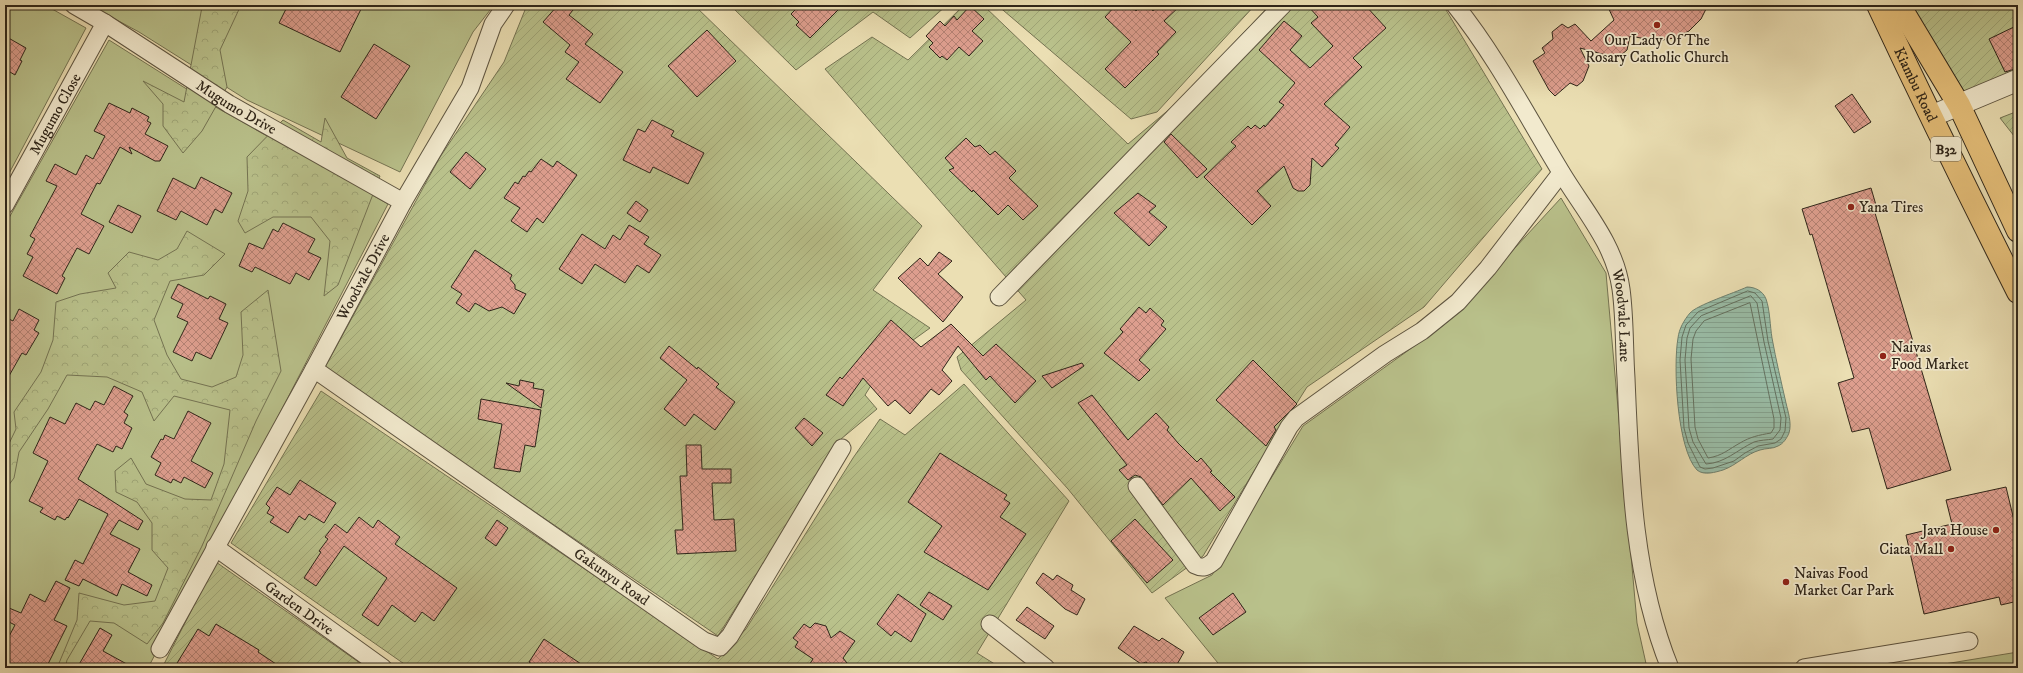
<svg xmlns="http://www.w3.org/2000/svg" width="2023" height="673" viewBox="0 0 2023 673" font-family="'IM FELL DW Pica',serif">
  <defs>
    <pattern id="forest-crowns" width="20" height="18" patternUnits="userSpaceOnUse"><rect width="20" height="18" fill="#b9c18b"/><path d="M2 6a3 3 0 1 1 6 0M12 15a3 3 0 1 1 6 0" fill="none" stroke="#9fa677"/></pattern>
    <pattern id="garden-furrows" width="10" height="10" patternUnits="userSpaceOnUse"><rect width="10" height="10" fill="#b9c18b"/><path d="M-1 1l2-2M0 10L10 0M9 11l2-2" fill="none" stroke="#9fa677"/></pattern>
    <pattern id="water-rules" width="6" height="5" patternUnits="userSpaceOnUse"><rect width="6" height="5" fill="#99bda7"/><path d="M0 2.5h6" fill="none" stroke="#84a28f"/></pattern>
    <pattern id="building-cross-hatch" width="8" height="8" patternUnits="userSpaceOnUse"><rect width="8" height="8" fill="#dd9e8e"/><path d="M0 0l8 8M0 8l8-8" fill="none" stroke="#b48173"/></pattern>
  </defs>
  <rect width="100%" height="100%" fill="#ebdfb3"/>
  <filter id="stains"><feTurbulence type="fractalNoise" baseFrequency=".005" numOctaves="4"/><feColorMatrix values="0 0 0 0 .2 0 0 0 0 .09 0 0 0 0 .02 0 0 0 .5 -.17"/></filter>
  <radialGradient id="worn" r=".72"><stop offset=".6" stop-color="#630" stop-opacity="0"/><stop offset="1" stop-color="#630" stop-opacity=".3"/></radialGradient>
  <path fill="#b9c18b" stroke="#747352" d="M5 5H45L86 28 5 181Z
    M89 5H494L473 32 400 172 247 100 139 32Z
    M109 40 212 105 388 204 148 668H5V225Z
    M1561 198 1606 273 1637 623 1647 668H1222L1165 598 1212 575 1303 426 1445 324Z
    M2018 652V668H1920Z"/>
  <path fill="url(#forest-crowns)" stroke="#747352" d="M204 5H241L220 50 227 87 202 131 183 153 163 126V104L143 81 184 102 202 7Z
    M325 118 347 158 380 176 338 285 324 296 330 241 311 217H273L245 233 238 221 248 191 247 157 283 120 321 142Z
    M187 231 225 254 204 275 170 281 154 320 167 355 181 379 212 387 236 377 243 355 241 312 268 290 281 371 256 421 202 546 163 623 147 644 114 623 90 621 67 660 65 668H57L77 620 79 593 124 605 155 601 168 568 152 550V523L137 502 116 492 115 471 131 458 146 484 185 499 211 500 224 464 230 410 174 396 154 421 142 392 107 377 67 375 48 409 19 452 14 478 5 490V452L16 429 14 412 41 372 53 340 56 302 80 294 116 288 108 273 129 252 158 260 177 249Z"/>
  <path fill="url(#garden-furrows)" stroke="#747352" d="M527 5H694L922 226 873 290 930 328 888 358 865 395 877 409 841 439 718 636 324 369 440 157 504 62Z
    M730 5H947L910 38 873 12 796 70Z
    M964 5H983L1128 144 1178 102 1270 5H1443L1542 169 1424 307 1307 387 1254 471 1203 556 1152 593 1068 489 961 370 957 357 1026 300 825 69 872 37 908 60Z
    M997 5H1255L1157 112 1131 119Z
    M1909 5H2018V73L1965 96Z
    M2018 111V141L2000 118Z
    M964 384 1069 501 977 653 1001 668H410L231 543 321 391 718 659 746 629 853 458 880 419 905 435Z
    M216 562 367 668H162Z"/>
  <path fill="url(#water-rules)" stroke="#6e806e" d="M1747 287C1755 287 1763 291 1766 299 1770 310 1770 326 1772 338 1776 360 1781 381 1786 403 1788 412 1792 423 1789 433 1787 438 1783 444 1778 446 1773 449 1766 448 1760 450 1746 454 1737 465 1723 470 1716 472 1704 476 1697 470 1677 449 1673 366 1678 338 1679 329 1684 320 1690 313 1697 305 1734 293 1747 287Z"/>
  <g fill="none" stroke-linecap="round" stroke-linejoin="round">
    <path stroke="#647160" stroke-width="1" d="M1748 291 1755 293 1762 301 1768 341 1786 418 1785 431 1781 439 1775 443 1758 446 1745 453 1734 461 1713 468 1705 469 1700 467 1688 443 1684 428 1680 360 1682 337 1686 325 1698 312Z
      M1751 296 1757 303 1764 342 1781 418 1780 430 1773 439C1767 440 1760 440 1754 442 1737 450 1725 463 1706 464L1693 442 1689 428 1685 360 1687 338 1690 328 1701 316Z
      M1750 303 1774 419V428L1771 433C1759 435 1750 437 1740 443 1729 449 1722 456 1708 458L1698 439 1695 427 1691 359 1693 339 1696 331 1704 321Z"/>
  </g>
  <path fill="url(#building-cross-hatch)" stroke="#2e2519" d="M288 5H363L340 52 279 23Z
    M558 5H577L569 15 593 34 585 44 623 72 600 103 566 79 579 62 565 52 570 45 543 22Z
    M800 5H843L810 38 796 25 799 22 791 14Z
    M1116 5H1129L1136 11 1142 5H1147L1153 11 1158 5H1181L1164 21 1176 32 1157 52 1159 54 1125 88 1105 69 1131 42 1105 17Z
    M1307 5H1365L1386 28 1353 58 1362 67 1324 104 1350 127 1335 145 1339 148 1322 167 1312 158 1310 185 1304 191H1298L1293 188 1284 166 1257 191 1271 206 1252 225 1204 177 1236 146 1231 142 1248 126 1251 129 1255 125 1260 129 1264 125 1265 127 1284 105 1279 102 1295 83 1259 50 1284 21 1302 36 1290 50 1310 68 1333 46 1311 23 1318 17Z
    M1607 5H1708L1701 19 1689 31 1674 38 1657 41 1630 36 1627 50 1621 55 1613 57 1580 48 1589 66 1583 81 1577 86 1570 83 1555 96 1549 90 1533 61 1545 53 1542 48 1553 39 1552 32 1562 24 1568 28 1575 24 1591 41 1614 20Z
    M970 6 984 19 972 31 983 41 969 56 959 47 947 60 942 56 940 58 929 47 933 43 926 36 940 21 945 26 954 16 957 20Z
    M2018 25V68L2005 72 1989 39Z
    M707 30 736 61 697 97 668 66Z
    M5 36 26 48 20 60 22 61 15 75 5 69Z
    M374 44 410 66 376 119 341 97Z
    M1852 94 1871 122 1854 133 1835 106Z
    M109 103 130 113 132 108 149 117 147 121 151 123 145 134 168 146 160 161H155L129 147 132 154 120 147 100 184 97 183 81 214 104 226 89 254 77 248 62 276 65 278 57 294 23 276 33 257 27 254 35 239 30 236 57 186 46 181 55 164 76 175 86 155 93 159 105 136 94 131Z
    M652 120 674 131 671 136 704 153 688 184 653 167 650 173 623 160 638 129 645 132Z
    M1171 134 1207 169 1197 178 1164 142Z
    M966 138 975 147 980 145 990 155 995 151 1016 171 1009 178 1038 206 1023 220 1008 205 998 215 973 190 972 192 949 170 954 168 945 158Z
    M466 152 486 169 470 189 450 172Z
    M541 159 553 167 557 161 577 175 543 223 537 218 527 232 511 221 520 208 504 198 515 182 518 184 523 176 525 177 529 171 531 172Z
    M201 177 232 193 222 213 215 209 207 225 181 211 176 220 157 211 173 178 195 189Z
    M1871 188 1878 212 1875 213 1951 470 1887 489 1869 428 1852 432 1838 383 1854 378 1812 234 1810 235 1802 209Z
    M1138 193 1156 206 1149 212 1167 227 1149 246 1114 213Z
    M636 201 648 210 640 222 627 213Z
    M118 205 141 216 132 233 109 222Z
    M283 223 315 239 308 252 321 258 309 280 296 273 290 284 255 267 252 272 239 266 249 243 263 249 273 229 278 232Z
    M629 225 649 237 644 244 661 255 649 273 637 265 625 283 595 264 582 284 559 269 582 234 605 249 613 235 620 240Z
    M475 250 512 275 510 279 515 285V289L526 294 514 314 502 307 489 311 475 303 469 312 456 303 462 294 451 287Z
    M939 252 952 261 938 274 963 297 943 322 898 278 920 258 928 266Z
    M178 284 208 299 210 296 226 304 219 319 228 323 211 359 196 352 192 361 173 352 188 322 177 317 183 304 171 298Z
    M1139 307 1146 313 1150 308 1164 321 1161 325 1166 329 1139 360 1150 370 1139 381 1104 353 1123 332 1120 329Z
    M19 309 39 320 34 330 39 333 26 355 22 353 5 383V326L9 319 13 321Z
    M891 320 921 347 951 324 983 356 996 344 1036 381 1015 403 990 376 986 380 958 346 942 370 952 381 939 395 931 389 910 414 895 400 888 406 863 378 843 406 826 395 840 377 842 379Z
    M669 346 697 369 698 367 719 384 716 387 735 402 715 430 694 414 685 426 664 409 687 380 660 358Z
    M1253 360 1297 404 1274 427 1276 430 1266 446 1216 400Z
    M1082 363 1084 366 1052 388 1042 376Z
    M520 380 534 383 533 388 544 390 541 408 506 383 519 386Z
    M114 386 133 396 124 412 128 415 124 423 132 428 122 449 116 446 113 452 97 444 78 479 143 521 138 530 119 520 110 534 140 549 128 572 152 585 147 596 122 584 117 596 83 579 79 586 65 580 75 560 83 564 108 514 79 499 68 518 67 517 65 520 57 516 55 520 40 512 43 508 29 501 48 461 33 453 50 417 65 424 76 403 90 410 95 401 104 405Z
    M1092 395 1128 440 1156 413 1169 427 1167 430 1178 443 1197 462 1201 458 1212 471 1210 472 1235 497 1220 511 1191 478 1163 505 1141 477 1135 475 1128 480 1119 470 1127 465 1078 403Z
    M481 399 541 410 535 447 525 445 520 472 494 468 502 424 478 419Z
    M188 411 211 423 191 461 213 473 205 488 184 477 181 483 173 479 171 483 155 475 161 463 151 457 161 439 163 440 165 435 174 439Z
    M804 418 823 433 812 446 795 428Z
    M686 445H701L702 469H731V483H712L714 520 734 519 736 551 677 554 675 530H683L680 476H687Z
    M940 453 1007 495 1004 499 1010 503 1000 517 1026 534 988 590 924 552 942 526 908 502Z
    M300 480 336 503 324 523 309 514 305 520 299 516 288 533 270 522 274 517 267 513 270 508 266 504 277 487 290 495Z
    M2006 487 2018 537V601L2001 605 1999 597 1924 614 1906 535 1952 524 1946 500Z
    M359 517 373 528 378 520 400 537 395 544 457 588 434 621 422 612 415 622 392 605 378 626 362 615 387 578 344 546 316 586 304 578 321 552 319 551 328 539 325 537 335 524 347 533Z
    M1135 519 1173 560 1147 583 1111 541Z
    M497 520 508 528 496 546 485 538Z
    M1043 573 1053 580 1057 575 1073 585 1071 590 1085 599 1077 615 1065 609 1036 583Z
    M56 581 70 588 54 620 67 626 46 668H5V644L15 625 5 620V615L9 608 21 613 30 594 45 602Z
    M929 592 952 606 943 620 920 605Z
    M1233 593 1246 612 1213 635 1199 618Z
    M898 594 926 614 911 642 895 631 891 636 877 624Z
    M1027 607 1054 626 1045 639 1016 620Z
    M815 623 826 626 831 638 840 631 855 641 843 658 851 668H807L813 659 795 647 798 642 793 638 804 624 810 628Z
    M216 624 259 650 258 652 282 668H174L198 629 209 636Z
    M1134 626 1159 641 1162 638 1184 652 1175 668H1153L1146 662 1141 664 1118 648Z
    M100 628 112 635 103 651 134 668H77Z
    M544 639 587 668H538L529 662Z"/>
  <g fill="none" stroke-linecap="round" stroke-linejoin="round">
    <defs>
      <g id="minor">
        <path id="s1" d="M74 5 105 23 229 104 403 202"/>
        <path id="s2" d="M1455 5C1496 56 1527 116 1561 172 1583 209 1615 244 1621 289 1625 318 1624 349 1626 378 1630 475 1633 577 1670 668"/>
        <path id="s3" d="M5 205 105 23"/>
        <path d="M999 297 1283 5"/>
        <path id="s4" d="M314 369 704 641 720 647 730 636 842 448"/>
        <path d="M1137 486 1195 565C1203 569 1207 567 1214 561L1289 427 1296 418 1385 354 1422 331 1458 302 1488 268 1561 173"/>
        <path id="s5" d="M215 547 383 668"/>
        <path d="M990 624 1046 668"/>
        <path id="s6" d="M160 649 314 369 403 202 470 88 493 24 506 5"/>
        <path d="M1804 668 1969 641"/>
      </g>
      <path id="tertiary" d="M1932 116 2018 80"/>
      <g id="trunk">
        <path id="s7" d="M1878 5C1923 101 1970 197 2018 292"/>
        <path d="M1899 5 1959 105 2018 231"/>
      </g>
    </defs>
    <use href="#minor" stroke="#5d5440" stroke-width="19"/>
    <use href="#tertiary" stroke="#5d5440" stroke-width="23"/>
    <use href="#trunk" stroke="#2e2519" stroke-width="24"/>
    <use href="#minor" stroke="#f2eace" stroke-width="17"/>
    <use href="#tertiary" stroke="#f2eace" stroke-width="21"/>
    <use href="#trunk" stroke="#e6c07a" stroke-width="22"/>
  </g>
  <g fill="#8f2418" stroke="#f2eace" stroke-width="1.5">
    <circle cx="1657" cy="25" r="4"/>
    <circle cx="1851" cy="207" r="4"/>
    <circle cx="1883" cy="356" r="4"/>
    <circle cx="1996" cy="530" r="4"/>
    <circle cx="1951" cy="549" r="4"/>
    <circle cx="1786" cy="582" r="4"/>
  </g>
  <g text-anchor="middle" stroke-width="3.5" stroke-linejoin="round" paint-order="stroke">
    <rect fill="#f2eace" stroke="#69604f" stroke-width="1" x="1931" y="137" width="30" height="24" rx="3"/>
    <g font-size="14" font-weight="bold" fill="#2e2519">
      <text x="1946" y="154">B32</text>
    </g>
    <g font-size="15" fill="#2e2519" stroke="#f2eace" text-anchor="start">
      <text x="1657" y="45" text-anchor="middle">Our Lady Of The<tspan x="1657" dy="17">Rosary Catholic Church</tspan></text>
      <text x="1859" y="212">Yana Tires</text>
      <text x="1891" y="352">Naivas<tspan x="1891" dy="17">Food Market</tspan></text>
      <text x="1988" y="535" text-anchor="end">Java House</text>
      <text x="1943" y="554" text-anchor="end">Ciata Mall</text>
      <text x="1794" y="578">Naivas Food<tspan x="1794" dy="17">Market Car Park</tspan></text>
    </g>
    <g font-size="15" fill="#2e2519" stroke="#f2eace">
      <text dy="5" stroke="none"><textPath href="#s7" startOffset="88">Kiambu Road</textPath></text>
      <text dy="5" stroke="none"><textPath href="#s1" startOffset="192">Mugumo Drive</textPath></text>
      <text dy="5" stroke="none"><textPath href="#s3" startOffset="104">Mugumo Close</textPath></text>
      <text dy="5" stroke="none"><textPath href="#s6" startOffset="424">Woodvale Drive</textPath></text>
      <text dy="5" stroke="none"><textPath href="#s2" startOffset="357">Woodvale Lane</textPath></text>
      <text dy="5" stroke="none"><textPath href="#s4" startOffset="363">Gakunyu Road</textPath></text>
      <text dy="5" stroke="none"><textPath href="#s5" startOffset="104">Garden Drive</textPath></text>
    </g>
  </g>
  <rect width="2023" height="673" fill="none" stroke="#ebdfb3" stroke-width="20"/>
  <rect x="6" y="6" width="2011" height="661" fill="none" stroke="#2e2519" stroke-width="2"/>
  <rect x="10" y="10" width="2003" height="653" fill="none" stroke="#2e2519"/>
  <rect width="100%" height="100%" filter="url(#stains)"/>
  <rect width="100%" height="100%" fill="url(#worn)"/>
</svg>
